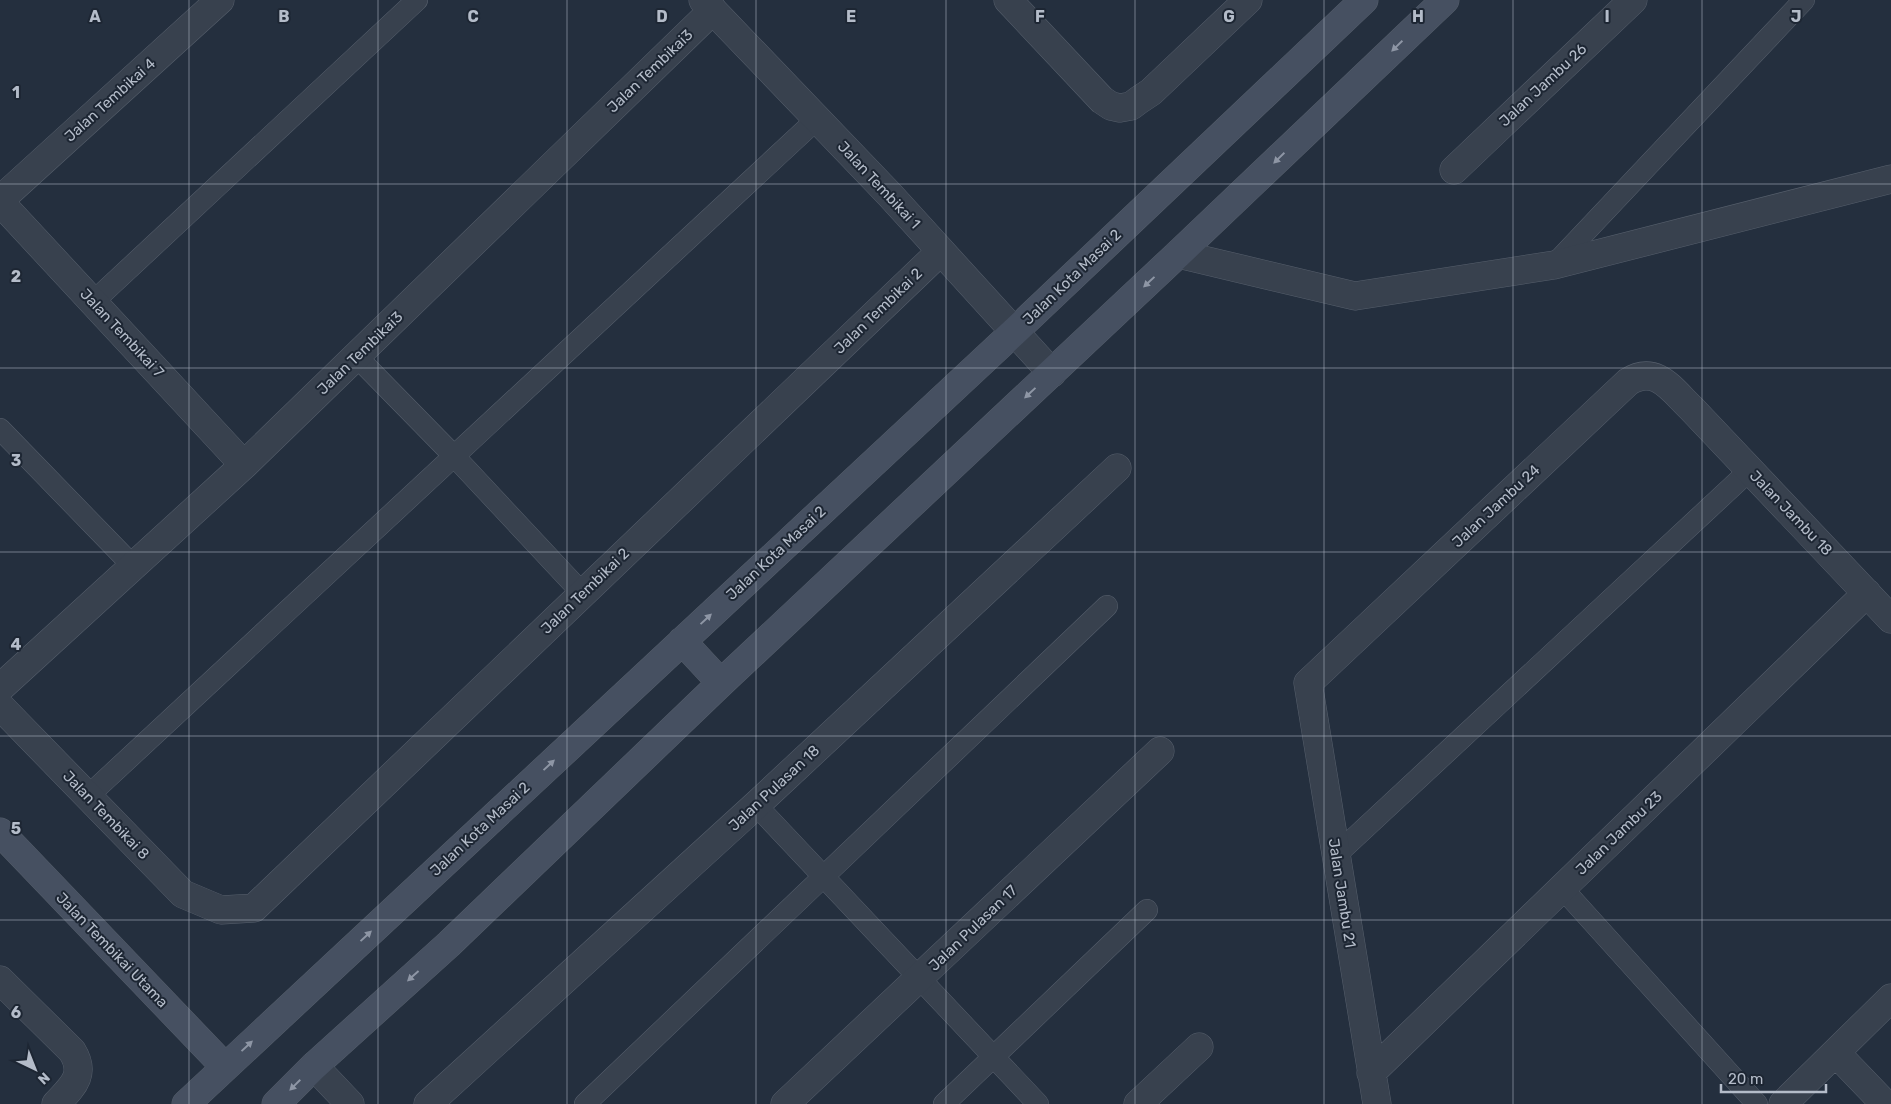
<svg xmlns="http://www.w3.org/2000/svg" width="1891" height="1104" font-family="Rubik,sans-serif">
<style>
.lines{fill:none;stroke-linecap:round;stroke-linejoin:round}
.lane-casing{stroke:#565f6c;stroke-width:22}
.street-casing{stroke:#565f6c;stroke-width:29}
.secondary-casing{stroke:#565f6c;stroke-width:29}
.lane{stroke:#38414e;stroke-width:21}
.street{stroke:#38414e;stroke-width:28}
.secondary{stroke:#465061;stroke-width:28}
.oneway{fill:#8e96a5}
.grid{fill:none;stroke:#b4bcc9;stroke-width:1;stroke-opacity:0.55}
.labels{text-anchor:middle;stroke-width:4;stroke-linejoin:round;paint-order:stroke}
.street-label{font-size:15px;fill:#b4bcc9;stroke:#1d2633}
.grid-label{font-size:16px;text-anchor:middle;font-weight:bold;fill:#b4bcc9;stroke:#1d2633;stroke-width:4;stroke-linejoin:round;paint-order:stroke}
</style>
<rect width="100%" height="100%" fill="#242f3e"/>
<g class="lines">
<defs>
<path id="lane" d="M1554,265l250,-265
M93,302l324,-302
M356,356l98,100 129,138
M0,429l133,137
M88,796l729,-677
M756,805l282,299
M1336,855l414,-385
M1562,888l195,216
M585,1104l522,-498
M944,1104l203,-194"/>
<path id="street" d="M703,0l187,195 162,178
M1008,0l94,100 9,6 9,2 11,-2 8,-6 12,-8 97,-92
M1454,170l179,-170
M0,200l220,-200
M0,202l244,263
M1178,254l177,42 199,-31 337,-86
M0,688l244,-223 469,-455
M0,706l183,188 38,16 33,-2 686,-656
M0,980l72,71c15,24 0,36 -16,53
M1836,1053l49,51
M314,1066l36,38
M1371,1073l496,-480
M428,1104l328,-299 361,-337
M785,1104l375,-353
M1138,1104l61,-57
M1377,1104l-69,-421 320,-301c28,-18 44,8 63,26l200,211
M1783,1104l108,-106"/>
<path id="secondary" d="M682,641l39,42
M0,832l225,235
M186,1104l828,-772 350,-332
M276,1104l38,-38 135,-122 272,-261 457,-429 267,-254"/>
</defs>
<use href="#lane" class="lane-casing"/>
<use href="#street" class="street-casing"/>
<use href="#secondary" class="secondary-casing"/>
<use href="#lane" class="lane"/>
<use href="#street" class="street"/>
<use href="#secondary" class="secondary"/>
</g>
<defs><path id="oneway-solid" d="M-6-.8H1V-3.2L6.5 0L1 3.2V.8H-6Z" transform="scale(1.25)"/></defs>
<g class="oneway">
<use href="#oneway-solid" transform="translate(1397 46) rotate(136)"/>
<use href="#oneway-solid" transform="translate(1279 158) rotate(136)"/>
<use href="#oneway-solid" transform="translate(1149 282) rotate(137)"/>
<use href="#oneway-solid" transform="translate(1030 393) rotate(137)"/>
<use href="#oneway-solid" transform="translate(706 619) rotate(-43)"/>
<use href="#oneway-solid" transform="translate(549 765) rotate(-43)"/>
<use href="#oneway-solid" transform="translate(366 936) rotate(-43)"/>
<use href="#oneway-solid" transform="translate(413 976) rotate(138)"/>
<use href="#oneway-solid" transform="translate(247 1046) rotate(-43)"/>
<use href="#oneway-solid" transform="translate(295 1085) rotate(135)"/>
</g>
<path class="grid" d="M189,0v1104M378,0v1104M567,0v1104M756,0v1104M946,0v1104M1135,0v1104M1324,0v1104M1513,0v1104M1702,0v1104M0,184h1891M0,368h1891M0,552h1891M0,736h1891M0,920h1891"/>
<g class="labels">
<g class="street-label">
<text transform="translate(650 71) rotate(-44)" y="5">Jalan Tembikai3</text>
<text transform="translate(1543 85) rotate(-43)" y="5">Jalan Jambu 26</text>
<text transform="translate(110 100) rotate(-42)" y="5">Jalan Tembikai 4</text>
<text transform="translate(879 185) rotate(47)" y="5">Jalan Tembikai 1</text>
<text transform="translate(1072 277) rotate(-44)" y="5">Jalan Kota Masai 2</text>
<text transform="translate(878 311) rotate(-44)" y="5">Jalan Tembikai 2</text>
<text transform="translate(122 333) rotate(47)" y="5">Jalan Tembikai 7</text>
<text transform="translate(360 353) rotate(-44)" y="5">Jalan Tembikai3</text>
<text transform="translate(1496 506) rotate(-43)" y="5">Jalan Jambu 24</text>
<text transform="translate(1791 513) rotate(46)" y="5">Jalan Jambu 18</text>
<text transform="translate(776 553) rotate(-43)" y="5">Jalan Kota Masai 2</text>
<text transform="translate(585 591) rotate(-44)" y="5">Jalan Tembikai 2</text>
<text transform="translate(774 788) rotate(-43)" y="5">Jalan Pulasan 18</text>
<text transform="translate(106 815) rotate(46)" y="5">Jalan Tembikai 8</text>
<text transform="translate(480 829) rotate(-43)" y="5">Jalan Kota Masai 2</text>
<text transform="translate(1619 833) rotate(-44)" y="5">Jalan Jambu 23</text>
<text transform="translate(1342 893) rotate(81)" y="5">Jalan Jambu 21</text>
<text transform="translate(973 928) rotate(-44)" y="5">Jalan Pulasan 17</text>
<text transform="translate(112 950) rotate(46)" y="5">Jalan Tembikai Utama</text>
</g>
</g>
<g class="grid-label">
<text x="95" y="22">A</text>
<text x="284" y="22">B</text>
<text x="473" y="22">C</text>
<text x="662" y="22">D</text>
<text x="851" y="22">E</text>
<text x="1040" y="22">F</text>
<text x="1229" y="22">G</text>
<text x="1418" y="22">H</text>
<text x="1607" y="22">I</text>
<text x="1796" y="22">J</text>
<text x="16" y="98">1</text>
<text x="16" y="282">2</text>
<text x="16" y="466">3</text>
<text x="16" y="650">4</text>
<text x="16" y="834">5</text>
<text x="16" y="1018">6</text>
</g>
<g transform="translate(35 1069) rotate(137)" stroke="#1d2633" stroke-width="4" paint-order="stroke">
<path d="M0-4L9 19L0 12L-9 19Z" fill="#b4bcc9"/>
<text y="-8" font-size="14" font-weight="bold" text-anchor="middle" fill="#b4bcc9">N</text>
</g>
<path d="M1721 1084v8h105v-8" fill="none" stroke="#b4bcc9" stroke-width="2.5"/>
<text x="1728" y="1084" font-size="15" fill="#b4bcc9" stroke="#1d2633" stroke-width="4" paint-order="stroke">20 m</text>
</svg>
